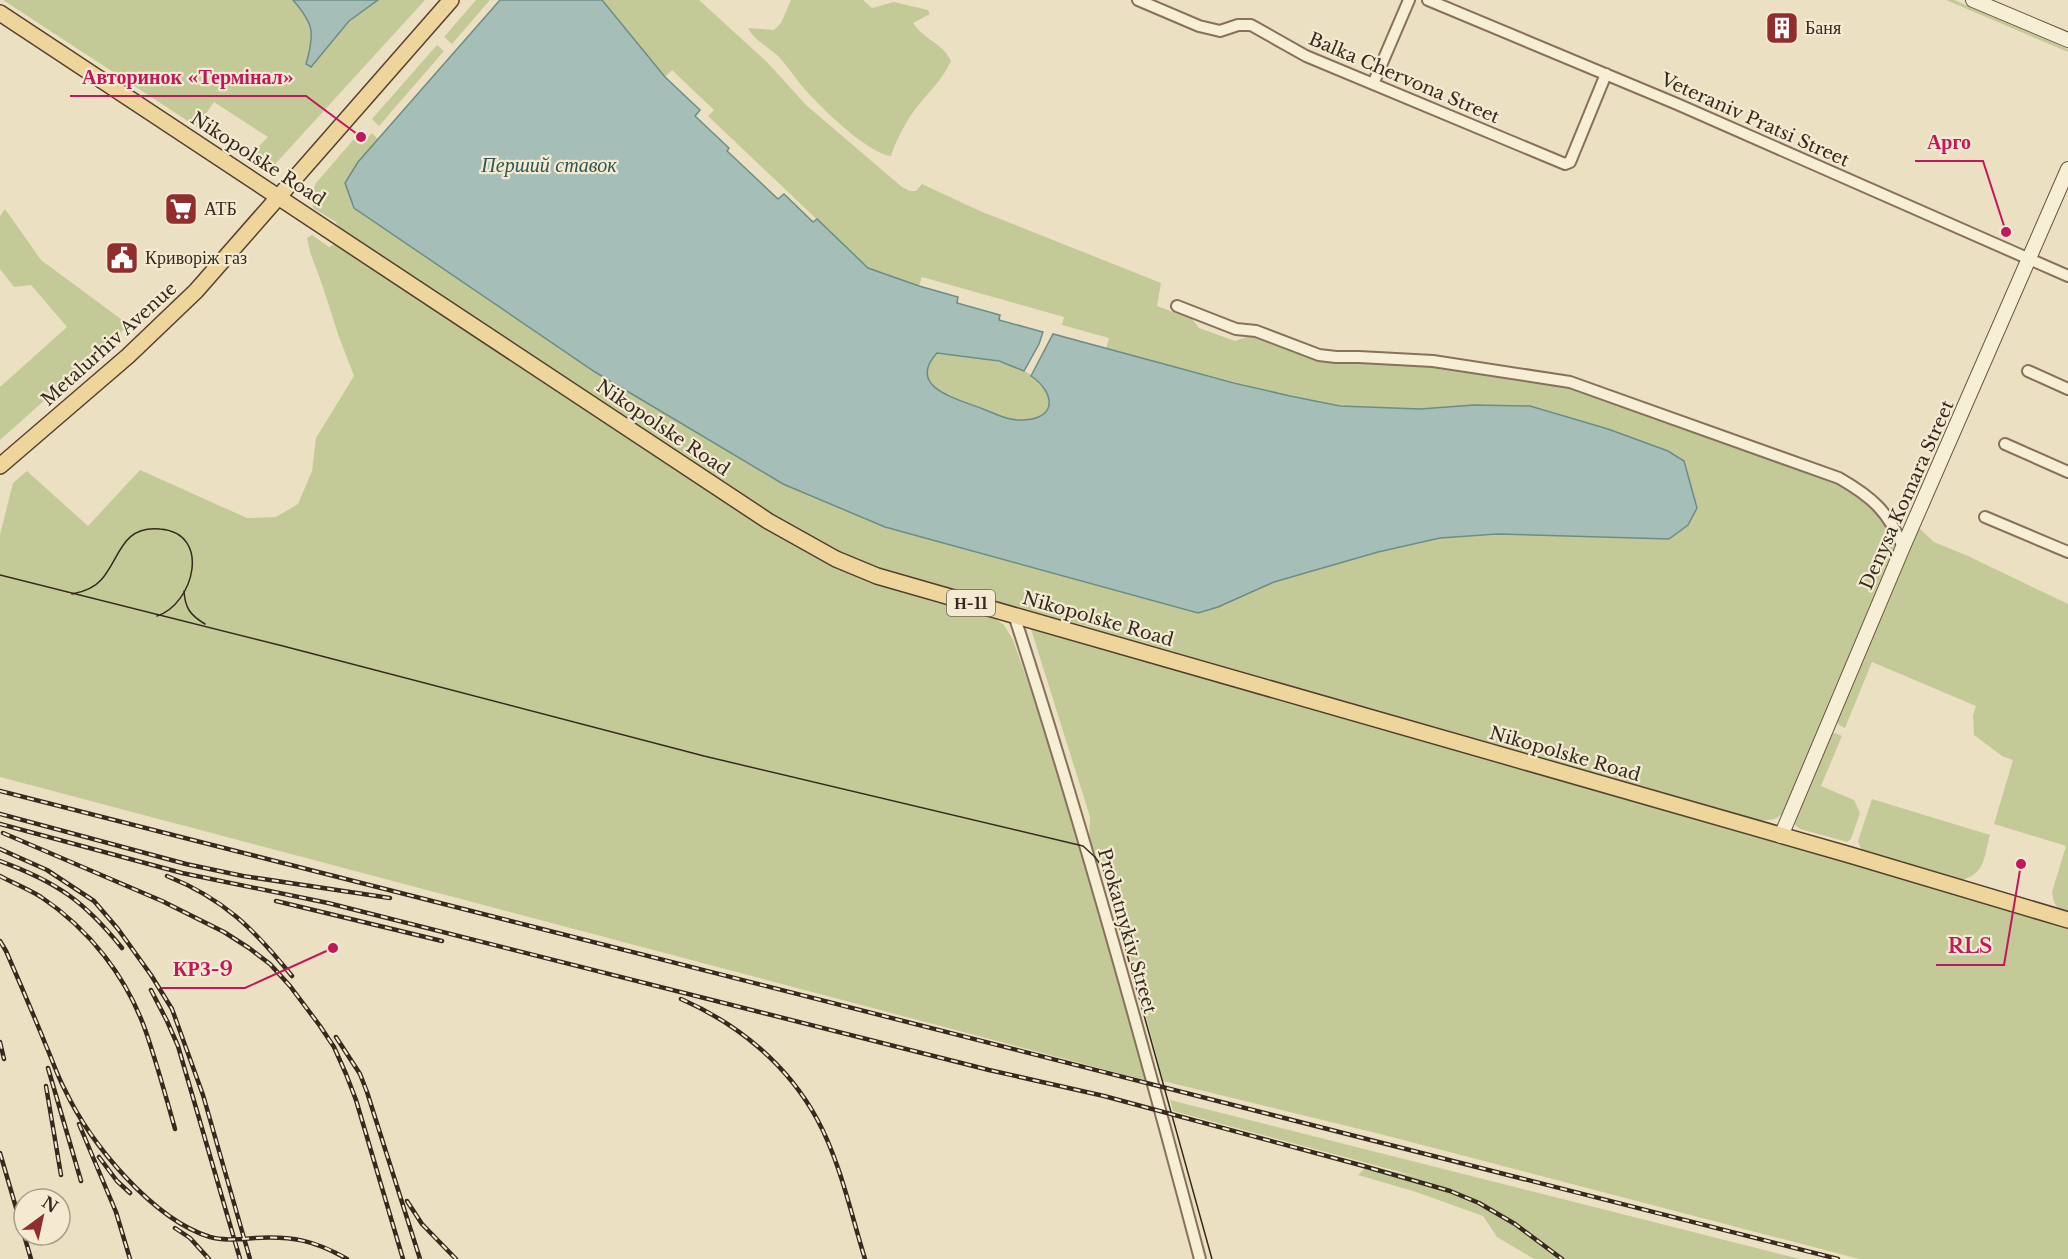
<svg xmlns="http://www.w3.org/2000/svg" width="2068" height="1259" font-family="'Libre Baskerville',serif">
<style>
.green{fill:#c4ca97}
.water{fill:#a5bfb8;stroke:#6c8d85;stroke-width:1.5}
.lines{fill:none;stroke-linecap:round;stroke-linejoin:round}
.street-casing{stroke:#86725a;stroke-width:14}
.secondary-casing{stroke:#67533e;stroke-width:16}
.primary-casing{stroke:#53402e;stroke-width:18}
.street{stroke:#f7eed6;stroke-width:10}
.secondary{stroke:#f7eed6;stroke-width:14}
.primary{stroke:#eed59c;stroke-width:15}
.tram{stroke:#362a1e;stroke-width:1.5}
.rail-casing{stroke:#362a1e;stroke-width:4.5}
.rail{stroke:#f4ead2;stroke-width:2;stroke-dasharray:7;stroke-linecap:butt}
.labels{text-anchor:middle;stroke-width:4.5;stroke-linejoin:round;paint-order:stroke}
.shield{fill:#f4ead2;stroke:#6f6454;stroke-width:1.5}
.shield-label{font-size:16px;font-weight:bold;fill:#362a1e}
.poi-label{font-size:18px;fill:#362a1e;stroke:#f4ead2;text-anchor:start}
.street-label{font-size:18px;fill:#362a1e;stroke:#f4ead2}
.water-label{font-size:20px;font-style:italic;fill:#2e5553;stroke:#f4ead2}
.leader{fill:none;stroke:#c2185b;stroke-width:2}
.callout-dot{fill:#c2185b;stroke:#f4ead2;stroke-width:2}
.callout-label{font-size:20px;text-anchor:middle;font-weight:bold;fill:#c2185b;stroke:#f4ead2;stroke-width:4.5;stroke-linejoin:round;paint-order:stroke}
</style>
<rect width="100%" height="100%" fill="#ece0c3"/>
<path class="green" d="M3,0h290c21,24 22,33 13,64l5,3 38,-46 29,-21h47l-158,173 -21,-14 22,-22 -54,-35 -17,25z
M476,0h14l-38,44 -8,-7z
M602,0h97l69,63 38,42 96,82 8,4h6l6,-7 58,27 181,72 -4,23 35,13 7,9 36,13 18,-6 64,24 116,7 136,22 267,95c32,18 48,30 59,65l-110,264 -10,7 -14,2 -883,-252 -39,-16 -67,-38 -433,-285 -3,-8 -23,-14 -2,-14 5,-11 38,-44 8,6 10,-12 6,6 -20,23 -13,21 9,25 241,164 188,112 435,123 56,-25 104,-30 62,-14 248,-13 9,-17 -13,-47 -16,-10 -60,-22 -78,-23 -56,-1 -54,4 -80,-3 -50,-10 -184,-47 3,-11 -47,-13 2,-8 -142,-40 -3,9 -51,-18 -160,-152 6,-6 -42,-40 -7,7z
M791,0h72l9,8 22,-6 34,8 2,4 -17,9c11,17 30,20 38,38 -10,22 -29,37 -42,57 -7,12 -14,25 -18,38 -21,-2 -62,-41 -77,-57 -14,-13 -23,-29 -36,-43 -10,-9 -24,-16 -30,-28l26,2 7,-7z
M1946,0h8l114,49v3z
M437,45l7,6 -65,75 -7,-7z
M5,209l36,51 88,65 -129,115v-53l67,-60 -36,-42 -17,2 -14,-18v-53z
M312,235l17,12 6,-3 431,281 226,91 12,9 9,15 41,115 94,326 -1148,-304v-242l13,-52 14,-12 61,55 52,-56 107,48 29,-1 22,-13 14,-33 4,-33 38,-62 -15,-39 -16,-50 -13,-35 -3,-14z
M938,353c29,4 100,7 110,43 1,5 2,12 -2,17 -5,6 -17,8 -25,7 -15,0 -26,-7 -40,-12 -24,-9 -75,-21 -43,-55z
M1919,528l15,14 34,14 100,48v310l-8,-2 -6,-10 -2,-10 14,-46 -72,-22 19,-64 -11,-4 -28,-21 -1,-20 3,-9 -104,-44 -27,66 -6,-3 -3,-4z
M1030,626l819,235 219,66v332h-209l-475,-124 -221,-54 -56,-214 -18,-24 1,-26z
M1835,733l7,3 -21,50 33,14 6,13 -9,26 -4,3 -47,-13 -5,-4 -2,-7 38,-84z
M1872,799l118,36c-6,21 -4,38 -28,45l-100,-29 -4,-10z
M1170,1100l630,159h-266l-37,-22 -14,-21 -67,-24 -58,-17 9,-9 52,11 -246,-66z"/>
<path class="water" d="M293,0h85l-29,21 -38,46 -5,-3c9,-31 8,-40 -13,-64z
M500,0h102l63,77 35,33 -5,6 34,32 -2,3 51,48 6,-5 29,28 4,-3 51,49 51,18 39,11 -1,6 43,12 -1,5 44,12 -4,12 -15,27 -25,-10 -62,-8c-32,35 22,46 46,56 13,5 26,12 40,11 35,-1 32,-28 8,-44l22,-42 181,49 56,13 50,10 80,3 54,-4 56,1 78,23 60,22 16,10 13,47 -9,17 -19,14 -171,-5 -58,4 -62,14 -104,30 -56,25 -20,6 -313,-86 -102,-43 -188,-112 -241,-164 -9,-25 13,-21z"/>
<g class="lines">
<defs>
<path id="street" d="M1138,0l61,26 21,5 18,-6h13l55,31 259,108 5,-2 36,-88
M1428,0l249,104 391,172
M1373,84l36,-84
M1177,306l59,23 20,2 63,24 17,2h23l74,4 137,21 269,96c33,19 49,33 64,69
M2028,371l40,18
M2005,444l63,28
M1985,517l83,35
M1014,615c69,212 129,428 186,644"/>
<path id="secondary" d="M1973,0l95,40
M1781,836l122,-289 165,-378"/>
<path id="primary" d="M0,13l768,508 68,38 41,17 973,279 218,65
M0,466l128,-110 68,-65 255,-291"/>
</defs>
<use href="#street" class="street-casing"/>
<use href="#secondary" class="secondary-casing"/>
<use href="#primary" class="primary-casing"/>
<use href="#street" class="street"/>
<use href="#secondary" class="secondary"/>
<use href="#primary" class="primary"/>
<path class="tram" d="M0,575l283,71 421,110 379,90 12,11 8,11 109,391
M184,591c1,17 6,24 21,33
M72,594c11,-2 22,-6 29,-14 19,-21 20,-55 59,-51 52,4 34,75 -3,87"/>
<defs>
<path id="rail" d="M0,791l1838,468
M0,814l186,50 57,12 147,22
M0,824l182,49 146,30 661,167 115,26 256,69 90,26 29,12 36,21 47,35
M3,833l159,68 62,31 25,16 21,16 20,22 30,40 14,21 12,27 10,26 47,159
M0,849l47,21 47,31 24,28 33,46 21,34 31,86 47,164
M0,861c57,21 84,40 122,87
M0,876c13,7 28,13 41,21 48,32 86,80 105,135 11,32 20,65 29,97
M167,876c57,23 87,53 125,100
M276,901l166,40
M0,941l6,10c14,32 28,65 41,97 6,14 11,29 18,42 25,53 87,129 145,147 14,4 30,2 45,1 37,-2 59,2 92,21
M151,990l16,31 11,25 62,213
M681,999c57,25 106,65 136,120 23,42 34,95 48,140
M336,1037l24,37 7,18 53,167
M0,1042l4,17
M48,1068l33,113
M46,1086l15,89
M79,1124l37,88 14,47
M0,1153l31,106
M99,1157l18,24 13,12
M407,1201l15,23 34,35
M175,1228l15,10 19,21"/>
</defs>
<use href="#rail" class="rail-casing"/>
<use href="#rail" class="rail"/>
</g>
<defs>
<symbol id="building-square" viewBox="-11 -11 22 22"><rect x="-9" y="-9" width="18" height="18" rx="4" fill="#922d2d" stroke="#f4ead2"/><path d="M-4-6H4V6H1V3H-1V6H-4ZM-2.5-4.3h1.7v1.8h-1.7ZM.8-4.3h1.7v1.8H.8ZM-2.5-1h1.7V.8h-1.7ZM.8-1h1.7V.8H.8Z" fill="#fff"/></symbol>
<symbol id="supermarket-square" viewBox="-11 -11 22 22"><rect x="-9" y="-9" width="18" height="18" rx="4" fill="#922d2d" stroke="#f4ead2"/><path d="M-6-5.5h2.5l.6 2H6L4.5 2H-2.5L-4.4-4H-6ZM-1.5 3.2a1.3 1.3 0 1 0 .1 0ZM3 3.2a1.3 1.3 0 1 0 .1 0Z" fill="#fff"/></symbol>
<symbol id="civic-square" viewBox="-11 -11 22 22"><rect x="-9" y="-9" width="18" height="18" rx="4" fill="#922d2d" stroke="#f4ead2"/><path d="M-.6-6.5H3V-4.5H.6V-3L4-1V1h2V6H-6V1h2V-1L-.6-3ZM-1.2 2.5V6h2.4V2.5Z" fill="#fff"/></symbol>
</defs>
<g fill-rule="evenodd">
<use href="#building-square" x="1763" y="9" width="38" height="38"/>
<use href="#supermarket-square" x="162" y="190" width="38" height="38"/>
<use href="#civic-square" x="103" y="239" width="38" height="38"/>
</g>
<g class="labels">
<rect class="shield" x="947" y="590" width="48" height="26" rx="4.5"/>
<g class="shield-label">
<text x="971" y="609">Н-11</text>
</g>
<g class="poi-label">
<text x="1805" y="34">Баня</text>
<text x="204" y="215">АТБ</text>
<text x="145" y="264">Криворіж газ</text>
</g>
<g class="street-label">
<text transform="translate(1404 78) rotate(23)" y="6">Balka Chervona Street</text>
<text transform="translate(1755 120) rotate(24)" y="6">Veteraniv Pratsi Street</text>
<text transform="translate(258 159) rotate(33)" y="6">Nikopolske Road</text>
<text transform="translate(109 344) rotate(-42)" y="6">Metalurhiv Avenue</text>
<text transform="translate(663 428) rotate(34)" y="6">Nikopolske Road</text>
<text transform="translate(1907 495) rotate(-66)" y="6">Denysa Komara Street</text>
<text transform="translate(1098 619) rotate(16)" y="6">Nikopolske Road</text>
<text transform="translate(1565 754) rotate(16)" y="6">Nikopolske Road</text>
<text transform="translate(1127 931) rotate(74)" y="6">Prokatnykiv Street</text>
</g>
<g class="water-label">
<text x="549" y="172">Перший ставок</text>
</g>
</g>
<path class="leader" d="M361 137L306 96H70M2006 232L1983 161H1915M2021 864L2004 965H1936M333 948L245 988H161"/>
<g class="callout-dot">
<circle cx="361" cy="137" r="6"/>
<circle cx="2006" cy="232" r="6"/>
<circle cx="2021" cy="864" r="6"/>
<circle cx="333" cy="948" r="6"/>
</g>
<g class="callout-label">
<text x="188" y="84">Авторинок «Термінал»</text>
<text x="1949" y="149">Арго</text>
<text x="1970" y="953">RLS</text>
<text x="203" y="976">КРЗ-9</text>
</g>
<g transform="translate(42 1217) rotate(33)"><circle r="28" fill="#f4ead2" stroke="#a89d8a" stroke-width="1.5"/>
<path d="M0-4.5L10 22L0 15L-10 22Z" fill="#922d2d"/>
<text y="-9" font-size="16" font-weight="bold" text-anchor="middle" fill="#362a1e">N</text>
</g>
</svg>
